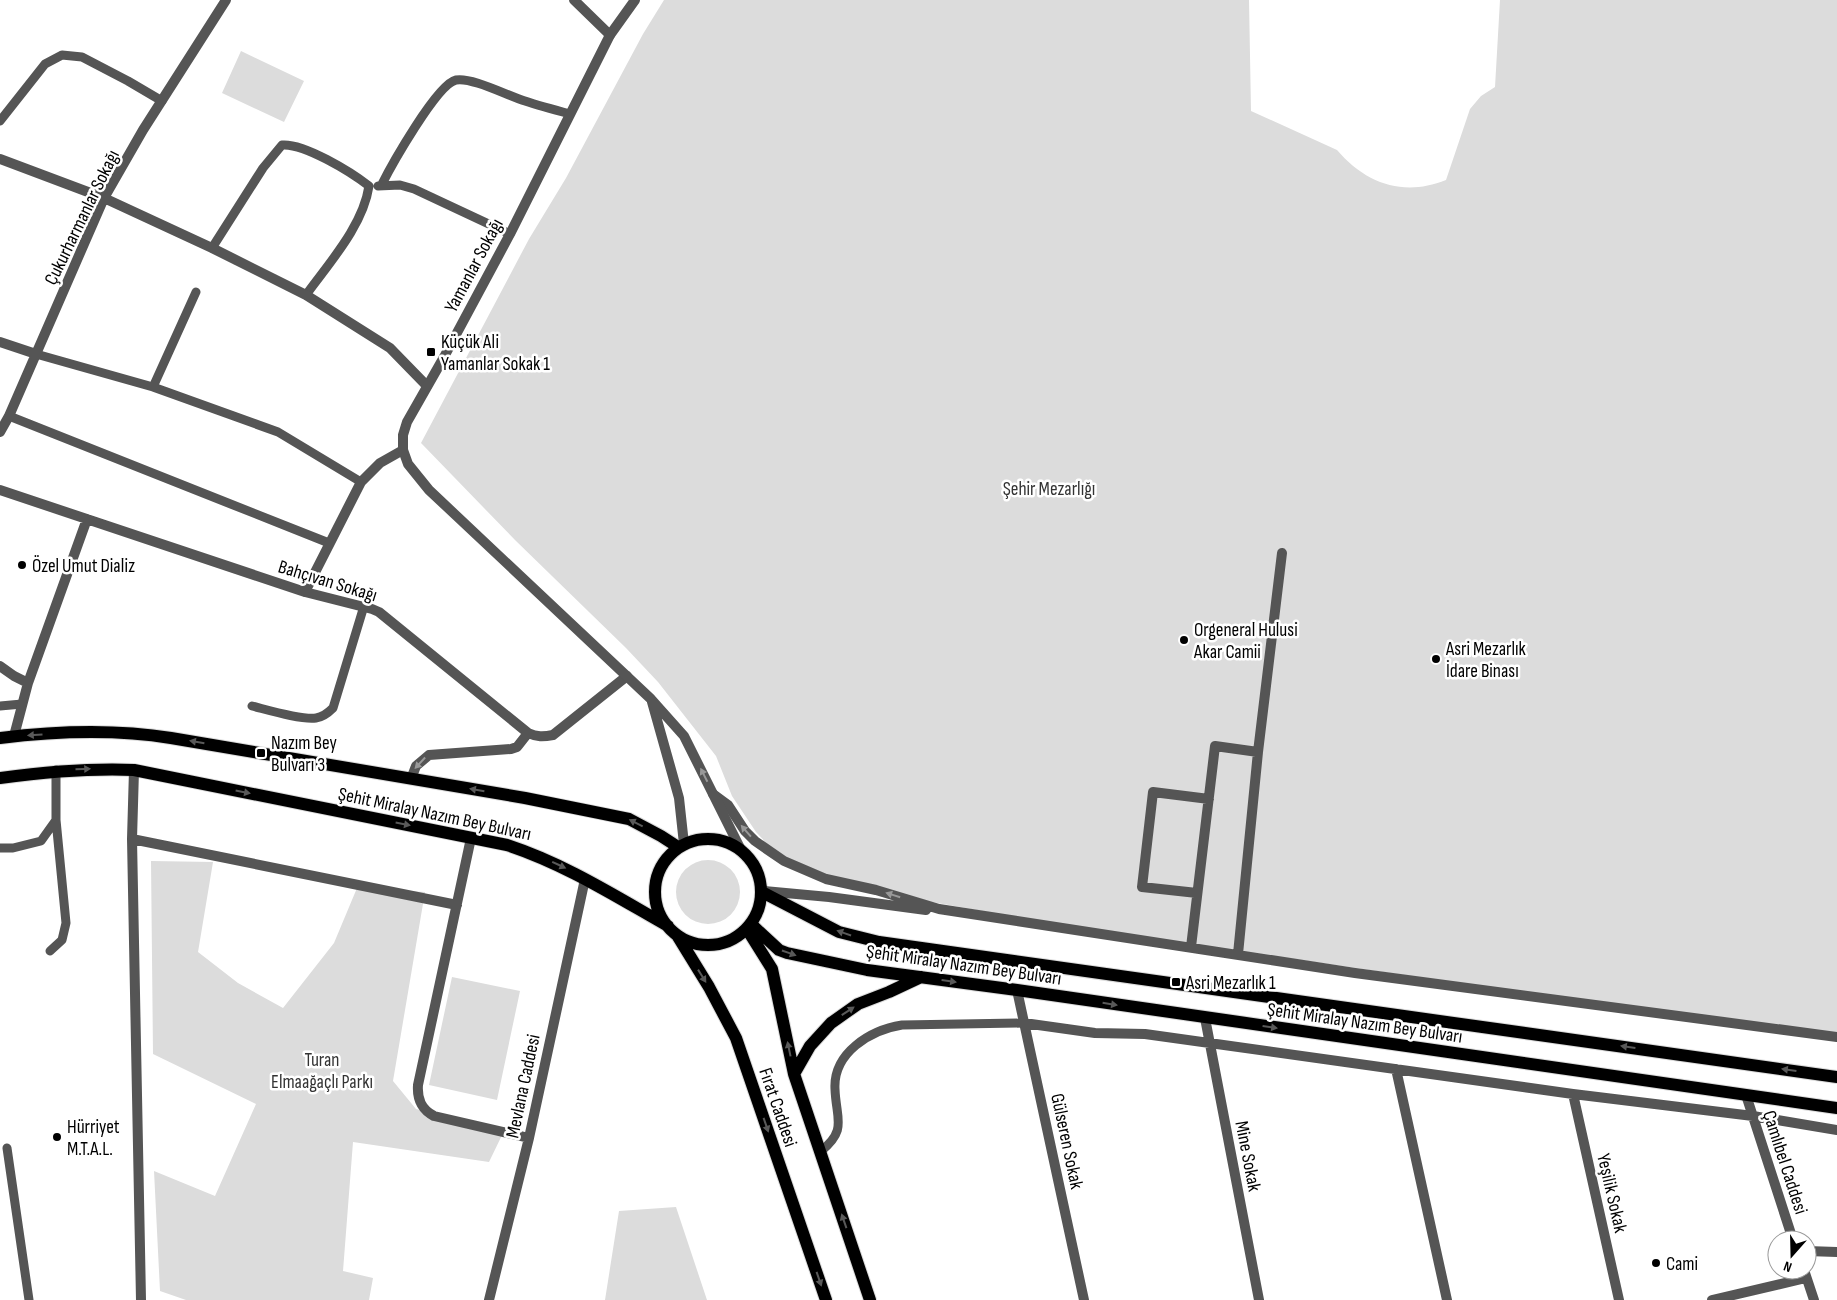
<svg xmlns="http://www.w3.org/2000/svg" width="1837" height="1300" font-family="'Sofia Sans Condensed',sans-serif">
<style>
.green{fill:#dcdcdc}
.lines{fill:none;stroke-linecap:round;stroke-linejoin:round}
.primary-casing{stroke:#dbdbdb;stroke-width:14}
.service{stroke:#555;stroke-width:9}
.minor{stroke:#555;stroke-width:10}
.tertiary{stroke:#555;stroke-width:10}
.primary{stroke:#000;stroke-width:12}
.oneway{fill:#595959}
.oneway2{fill:#999}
.poi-dot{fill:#000;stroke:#fff;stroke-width:2}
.labels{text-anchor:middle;stroke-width:5;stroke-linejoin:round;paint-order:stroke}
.street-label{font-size:19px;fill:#000;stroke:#fff}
.poi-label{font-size:19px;fill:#000;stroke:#fff;text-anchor:start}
.park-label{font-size:19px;fill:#333;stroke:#fff}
</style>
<rect width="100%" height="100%" fill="#fff"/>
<path class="green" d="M664,0h585l2,111 86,39c29,34 67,47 109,30l24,-71 11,-13 14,-9 5,-87h337v1034l-241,-31 -528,-77 -244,-43 -55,-37 -13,-14 -24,-36 -16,-40 -58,-74 -32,-34 -111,-108 -94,-97 108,-204 37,-61 77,-144z
M241,51l63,30 -20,41 -62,-29z
M676 892a32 32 0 1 1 64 0a32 32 0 1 1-64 0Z
M151,861l62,1 -15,90 40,31 45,25 51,-65 23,-55 68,4 -32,189 23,28 88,22 -15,31 -136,-20 -10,129 30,7 -4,22h-183l-26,-9 -6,-120 61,25 41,-92 -103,-50z
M452,977l68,14 -23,109 -68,-15z
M676,1207l31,93h-102l14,-89z"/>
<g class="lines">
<defs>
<path id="primary" d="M0,738c57,-7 115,-9 171,0l354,60 104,21 32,17 17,11
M0,778c45,-6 88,-10 134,-8l373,75c58,19 108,51 161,81
M655 892a53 53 0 1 1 106 0a53 53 0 1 1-106 0Z
M762,892l77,40 40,10 958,135
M751,924l28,26 8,3 80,17 150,20 820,118
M747,929l25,40 22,105 76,226
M677,935l32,52 27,51 90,262
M794,1074l16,-28 21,-23 27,-19 31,-12 32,-15"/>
</defs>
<use href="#primary" class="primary-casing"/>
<path class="service" d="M0,121l45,-57 17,-9 20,2 46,24 34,20
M378,186l22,-1 14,4 96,45
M381,186c10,-20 56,-102 75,-106 16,-3 52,16 69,21 15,5 30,9 45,13
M212,248l51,-80 19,-23c22,-2 69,27 87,41 -6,40 -40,77 -63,109
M36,354l117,33 125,45 83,50
M153,387l43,-95
M9,416l320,127
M0,706l22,-2
M252,706c16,4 49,14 64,12 7,-1 12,-5 17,-10l31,-102
M0,848h13l28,-7 15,-21v-50
M50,951l12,-11 4,-17 -10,-103
M7,1148l22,152
M820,1152c28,-22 16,-33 15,-63 -2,-36 35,-59 67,-64l122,-2"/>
<path class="minor" d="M574,0l36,35
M0,159l104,39 108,50 94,47 84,53 37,38
M0,342l36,12
M0,432l9,-16 95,-218 39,-68 83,-130
M0,490l305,102 67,17 7,3 149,121c9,4 15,4 25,2l74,-59
M305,592l56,-110 19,-19 23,-13
M0,666l14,10 14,7
M14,736l14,-53 59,-164
M134,770l-2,69 9,461
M411,779l5,-13 13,-11 82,-6 6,-2 11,-14
M713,794l15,11 17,26 10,10 29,20 42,18 50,11 63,19 416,64 482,64
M471,838l-53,247c-1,14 3,24 16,31l95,22
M132,839l325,66
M764,891l65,6 97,13
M1197,893l-55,-6 11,-95 56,7
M1191,947l24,-201 43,6
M1238,954l20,-202 24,-199
M1017,990l67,310
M1205,1018l54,282
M1024,1023l71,10 50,1 428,60 180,22 84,14
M1396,1069l51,231
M1573,1094l46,206
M1746,1095l47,145
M1807,1251l30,1
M1804,1270l10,30
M489,1300l40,-162 56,-259
M1712,1300l94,-22"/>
<path class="tertiary" d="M635,0l-25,35 -100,199 -66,123 -37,65 -4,13v15l5,14 21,26 222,209 33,37 57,114
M652,702l27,96 5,46"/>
<use href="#primary" class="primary"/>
</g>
<defs><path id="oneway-solid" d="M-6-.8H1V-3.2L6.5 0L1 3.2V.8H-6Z" transform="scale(1.25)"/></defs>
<g class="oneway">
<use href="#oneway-solid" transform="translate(35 735) rotate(177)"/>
<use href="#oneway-solid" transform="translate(197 742) rotate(-170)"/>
<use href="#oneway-solid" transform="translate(83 769) rotate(-2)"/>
<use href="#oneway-solid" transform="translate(477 790) rotate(-170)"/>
<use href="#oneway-solid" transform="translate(243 792) rotate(11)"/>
<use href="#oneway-solid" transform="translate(636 823) rotate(-153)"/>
<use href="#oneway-solid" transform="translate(403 824) rotate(11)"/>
<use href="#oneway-solid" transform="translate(559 865) rotate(25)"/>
<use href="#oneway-solid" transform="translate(844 933) rotate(-161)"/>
<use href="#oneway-solid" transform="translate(789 953) rotate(19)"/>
<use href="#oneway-solid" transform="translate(702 976) rotate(58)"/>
<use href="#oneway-solid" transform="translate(949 981) rotate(8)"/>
<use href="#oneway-solid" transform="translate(1110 1004) rotate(9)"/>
<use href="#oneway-solid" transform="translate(848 1011) rotate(-33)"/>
<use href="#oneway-solid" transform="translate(1270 1027) rotate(8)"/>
<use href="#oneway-solid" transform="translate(1628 1047) rotate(-172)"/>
<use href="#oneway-solid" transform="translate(789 1049) rotate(-102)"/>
<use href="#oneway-solid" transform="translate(1789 1070) rotate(-172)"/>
<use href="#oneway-solid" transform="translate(766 1125) rotate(71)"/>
<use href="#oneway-solid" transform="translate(844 1221) rotate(-109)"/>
<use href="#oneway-solid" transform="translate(819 1279) rotate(71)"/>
</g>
<g class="oneway2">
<use href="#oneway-solid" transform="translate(420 763) rotate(133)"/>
<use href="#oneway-solid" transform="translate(704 775) rotate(-117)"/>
<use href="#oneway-solid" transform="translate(746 831) rotate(-131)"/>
<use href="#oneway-solid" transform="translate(893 895) rotate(-163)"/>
</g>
<g class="poi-dot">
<rect x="426" y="347" width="10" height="10" rx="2.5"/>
<circle cx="22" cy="565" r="5"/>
<circle cx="1184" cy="640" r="5"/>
<circle cx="1436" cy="659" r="5"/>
<rect x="256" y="748" width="10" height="10" rx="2.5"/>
<rect x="1171" y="977" width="10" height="10" rx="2.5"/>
<circle cx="57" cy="1137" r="5"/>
<circle cx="1656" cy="1263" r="5"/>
</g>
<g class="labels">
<g class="street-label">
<text transform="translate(81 217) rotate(-64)" y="7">Çukurharmanlar Sokağı</text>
<text transform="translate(473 265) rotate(-62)" y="7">Yamanlar Sokağı</text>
<text transform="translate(328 580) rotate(17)" y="7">Bahçıvan Sokağı</text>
<text transform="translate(435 813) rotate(12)" y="7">Şehit Miralay Nazım Bey Bulvarı</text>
<text transform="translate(964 964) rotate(8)" y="7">Şehit Miralay Nazım Bey Bulvarı</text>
<text transform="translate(1365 1022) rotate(8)" y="7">Şehit Miralay Nazım Bey Bulvarı</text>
<text transform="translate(522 1086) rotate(-78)" y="7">Mevlana Caddesi</text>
<text transform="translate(779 1107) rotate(71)" y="7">Fırat Caddesi</text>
<text transform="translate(1068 1141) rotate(78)" y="7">Gülseren Sokak</text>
<text transform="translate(1249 1156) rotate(79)" y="7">Mine Sokak</text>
<text transform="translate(1786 1162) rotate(72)" y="7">Çamlıbel Caddesi</text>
<text transform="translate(1613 1193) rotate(77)" y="7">Yeşilik Sokak</text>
</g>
<g class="poi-label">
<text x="441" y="348">Küçük Ali<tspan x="441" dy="22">Yamanlar Sokak 1</tspan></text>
<text x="32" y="572">Özel Umut Dializ</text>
<text x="1194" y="636">Orgeneral Hulusi<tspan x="1194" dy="22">Akar Camii</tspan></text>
<text x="1446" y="655">Asri Mezarlık<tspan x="1446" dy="22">İdare Binası</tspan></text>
<text x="271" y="749">Nazım Bey<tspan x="271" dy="22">Bulvarı 3</tspan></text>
<text x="1186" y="989">Asri Mezarlık 1</text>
<text x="67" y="1133">Hürriyet<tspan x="67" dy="22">M.T.A.L.</tspan></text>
<text x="1666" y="1270">Cami</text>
</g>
<g class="park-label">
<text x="1049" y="495">Şehir Mezarlığı</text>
<text x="322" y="1066">Turan<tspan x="322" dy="22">Elmaağaçlı Parkı</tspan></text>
</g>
</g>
<g transform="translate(1792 1255) rotate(200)"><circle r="24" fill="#ffffff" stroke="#999999"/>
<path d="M0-4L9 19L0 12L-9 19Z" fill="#000000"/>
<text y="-8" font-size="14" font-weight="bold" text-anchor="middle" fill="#000000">N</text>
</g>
</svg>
